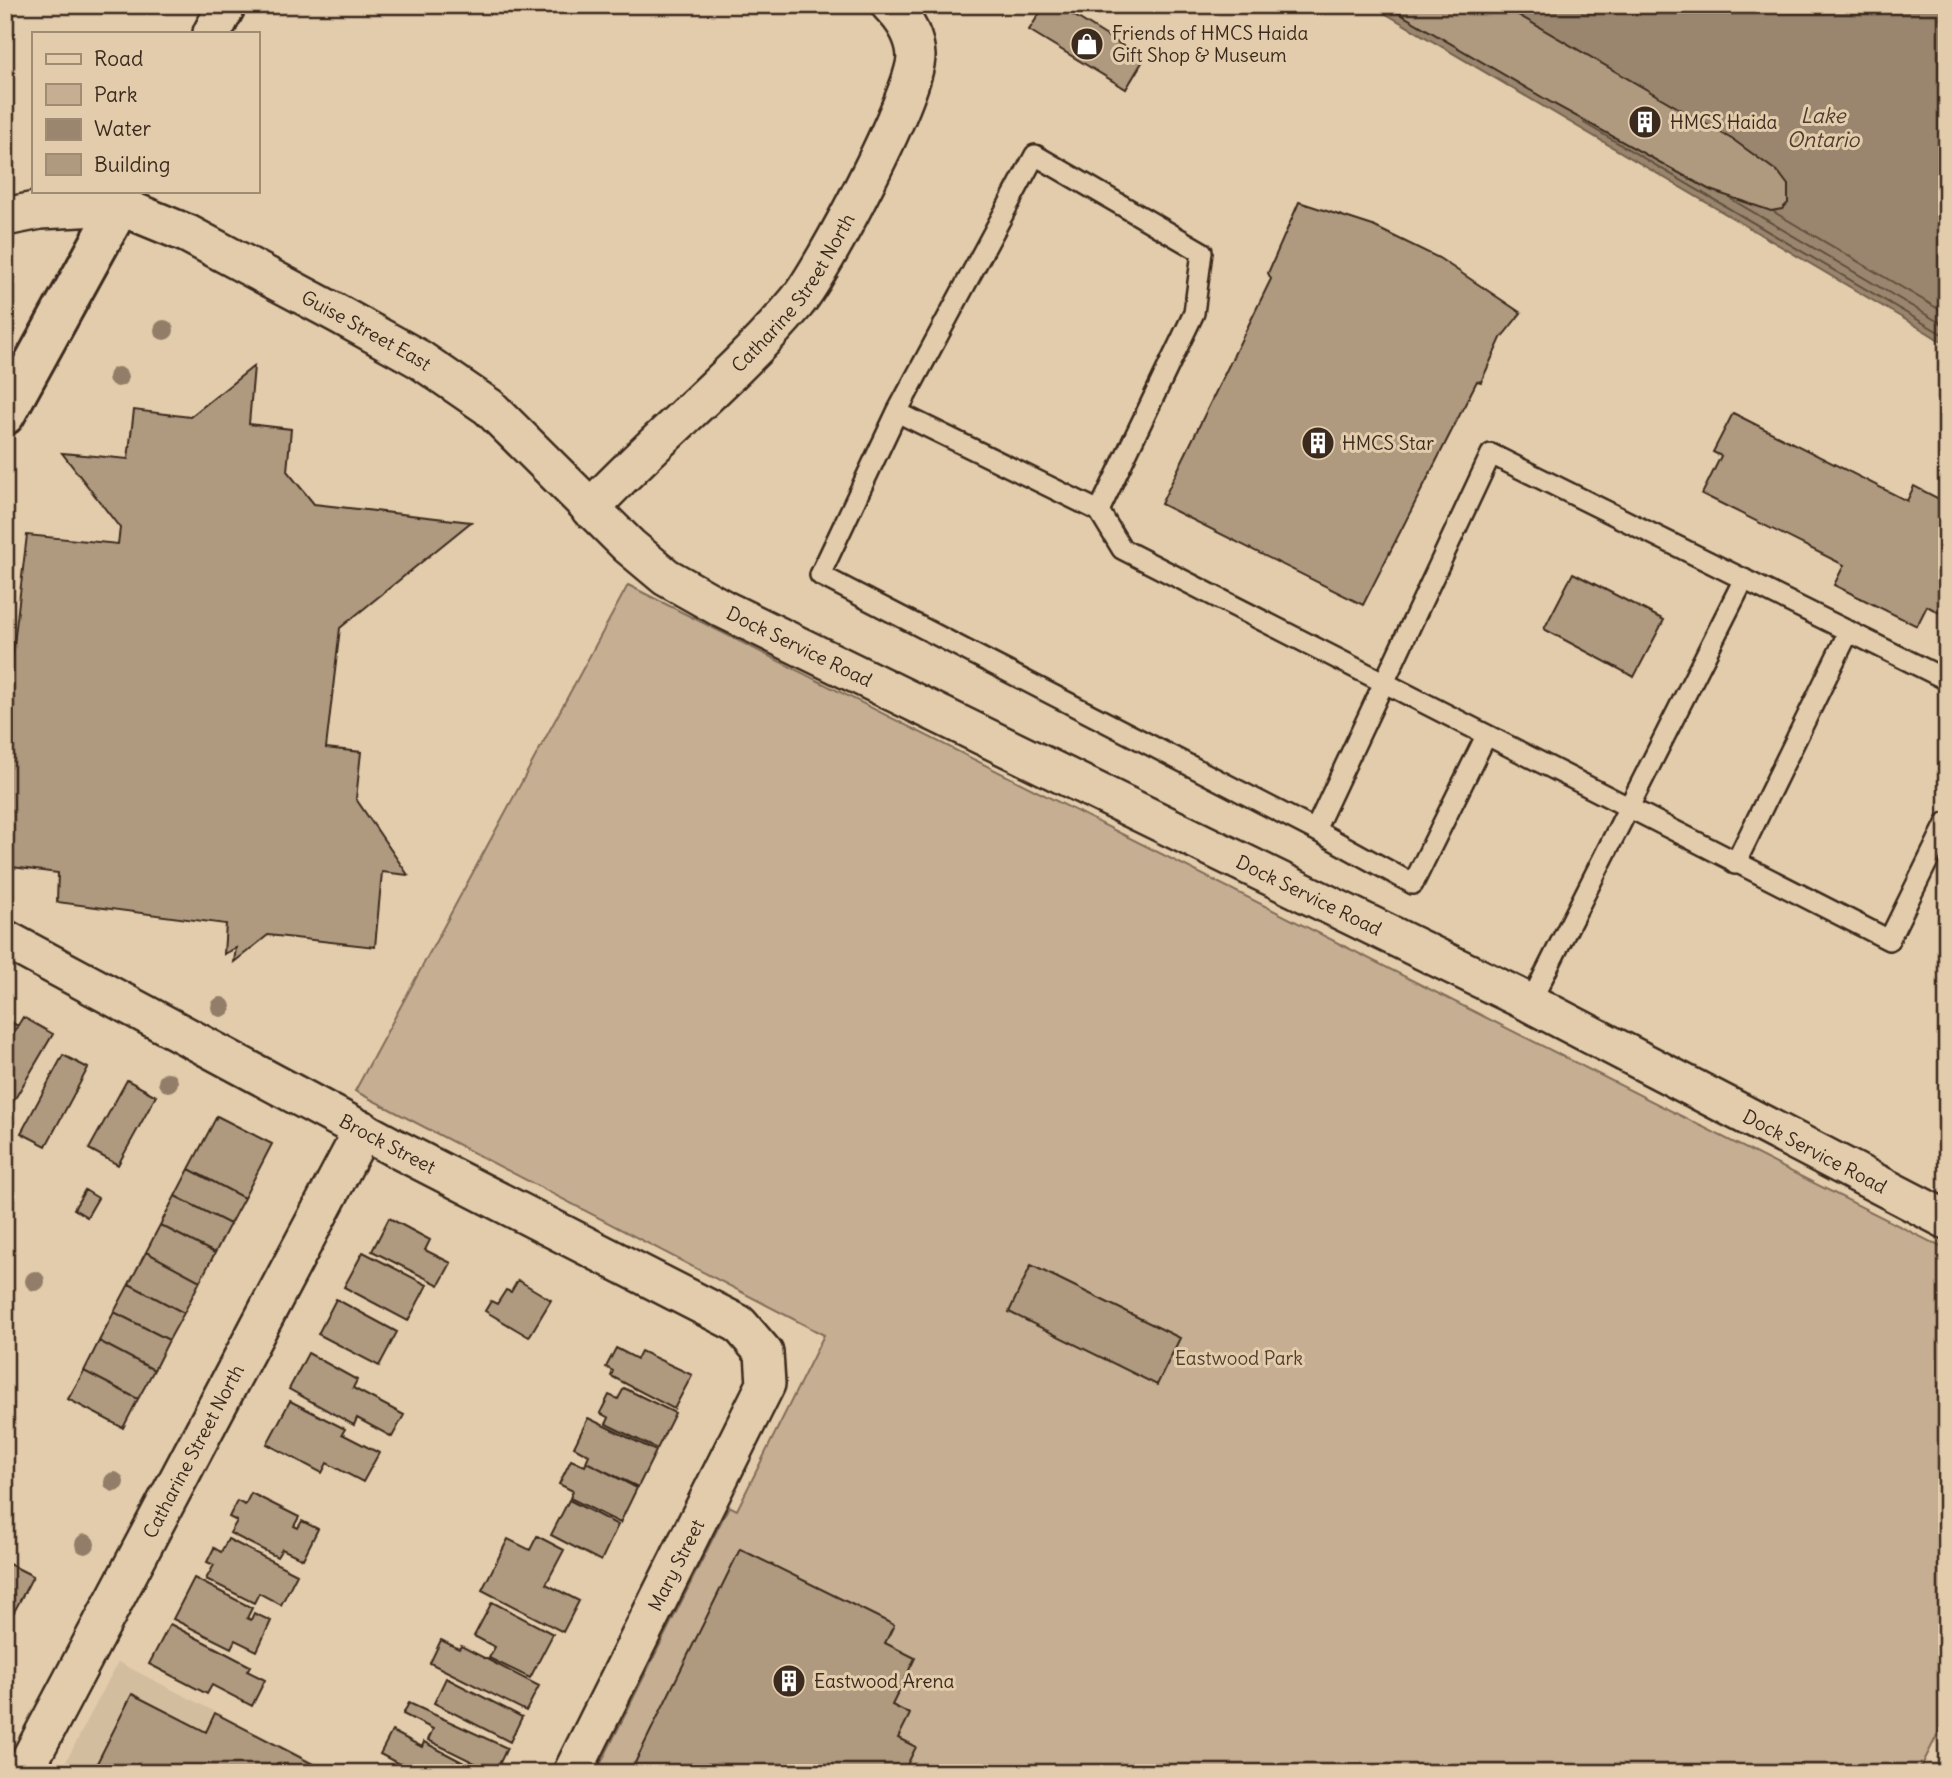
<svg xmlns="http://www.w3.org/2000/svg" width="1952" height="1778" font-family="Delius,sans-serif">
<style>
.built{fill:#d3bd9f}
.green{fill:#c5ae92;stroke:#806c58;stroke-width:2}
.water{fill:#9a866e;stroke:#74614e;stroke-width:2}
.lines{fill:none;stroke-linecap:round;stroke-linejoin:round}
.shore{stroke:#614f3e;stroke-width:2}
.building{fill:#af9a80;stroke:#3b2a1e;stroke-width:2}
.service-casing{stroke:#3b2a1e;stroke-width:24}
.minor-casing{stroke:#3b2a1e;stroke-width:42}
.tertiary-casing{stroke:#3b2a1e;stroke-width:44}
.service{stroke:#e3ccac;stroke-width:19}
.minor{stroke:#e3ccac;stroke-width:37}
.tertiary{stroke:#e3ccac;stroke-width:38}
.tree{fill:#927e67}
.labels{text-anchor:middle;stroke-width:6;stroke-linejoin:round;paint-order:stroke}
.poi-label{font-size:19px;fill:#3b2a1e;stroke:#e3ccac;text-anchor:start}
.street-label{font-size:19px;fill:#3b2a1e;stroke:#e3ccac}
.park-label{font-size:19px;fill:#503e2f;stroke:#e3ccac}
.water-label{font-size:21px;font-style:italic;fill:#4e3c2e;stroke:#e3ccac}
</style>
<rect width="100%" height="100%" fill="#e3ccac"/>
<filter id="ink" filterUnits="userSpaceOnUse"><feTurbulence type="fractalNoise" baseFrequency=".0143" numOctaves="2"/><feDisplacementMap in="SourceGraphic" scale="14" xChannelSelector="R" yChannelSelector="G"/><feConvolveMatrix kernelMatrix="1 2 1 2 8 2 1 2 1" color-interpolation-filters="sRGB"/></filter>
<g filter="url(#ink)">
<path class="built" d="M118,1662l217,111h-275z"/>
<path class="green" d="M628,585l1319,665v466l-29,57h-1322l133,-267 8,4 87,-175 -469,-244z"/>
<path class="water" d="M1371,5h576v340l-19,-12z"/>
<g class="lines">
<path class="shore" d="M1584,123l363,214
M1731,199l216,128
M1774,212l173,102"/>
</g>
<path class="building" d="M1045,5h12l87,54 -18,30 -97,-59z
M1385,5h116l234,136 44,32 9,12v18l-6,6 -11,2 -61,-21 -158,-87z
M1299,202l74,24 66,32 82,55 -20,25 -20,44 -4,-1 -114,224 -202,-101 110,-225 -3,-6z
M254,366l-5,58 42,5 -4,42 27,33 157,18 -131,106 -14,120 35,4 -5,47 52,76 -26,-3 -7,75 -107,-12 -34,27 2,-14 -12,6 2,-30 -169,-22 1,-29 -53,-7v-147l22,-184 91,9 2,-16 -58,-75 66,6 6,-49 56,7z
M1733,413l174,88 7,-15 33,17 -4,16 4,2v96l-20,-11 -10,20 -83,-41 10,-20 -142,-71 19,-38 -8,-4z
M1573,573l91,47 -30,57 -90,-48z
M23,1017l30,17 -47,80 -1,-67z
M5,1019l13,7 -13,21z
M63,1055l25,13 -42,78 -25,-13z
M127,1080l29,16 -38,69 -29,-16z
M217,1116l55,28 -28,54 -55,-29z
M189,1169l55,29 -14,26 -55,-28z
M85,1190l13,8 -11,19 -13,-8z
M175,1196l55,28 -15,29 -55,-28z
M389,1218l41,22 -5,10 26,13 -12,22 -67,-34z
M160,1225l55,28 -15,28 -54,-29z
M146,1252l54,29 -16,32 -55,-29z
M363,1252l64,33 -19,36 -64,-34z
M1031,1265l149,73 -23,47 -148,-73z
M518,1280l33,20 -22,37 -44,-26 6,-10 6,3 9,-14 5,2z
M129,1284l55,29 -15,27 -55,-28z
M336,1299l61,33 -18,34 -61,-32z
M114,1312l55,28 -15,30 -55,-29z
M99,1341l55,29 -16,29 -54,-28z
M616,1348l21,11 4,-8 51,24 -18,34 -63,-33 2,-5 -7,-4z
M308,1353l49,27 -4,8 51,27 -12,22 -35,-19 -3,7 -65,-36z
M84,1371l54,28 -15,29 -55,-29z
M624,1388l51,25 -18,36 -51,-25 3,-6 -9,-5 9,-18 9,4z
M290,1401l55,28 -3,5 37,19 -16,29 -36,-19 -5,10 -55,-29z
M588,1418l68,33 -18,36 -52,-25 3,-7 -15,-8z
M571,1460l14,6 2,-4 50,26 -17,35 -50,-25 3,-7 -14,-7z
M251,1493l48,24 -5,9 4,2 4,-7 16,8 -15,30 -21,-10 -5,8 -47,-24 7,-12 -8,-4 8,-16 8,4z
M569,1500l49,25 -17,36 -50,-26z
M537,1536l27,14 -18,34 33,17 -16,31 -81,-42 26,-51 22,11z
M228,1539l69,35 -16,31 -22,-12 -5,10 -48,-24 8,-14 -7,-3 7,-14 7,4z
M740,1549l154,76 -9,18 30,15 -23,47 18,9 -12,24 18,9 -13,26h-273z
M5,1562l28,14 -19,36 -9,-4z
M194,1578l58,30 -5,10 4,2 3,-7 17,8 -14,30 -22,-11 -4,8 -58,-29z
M492,1602l61,32 -23,44 -41,-20 6,-11 -21,-11z
M170,1624l80,42 -3,5 18,9 -13,26 -40,-21 -5,9 -58,-30z
M441,1640l18,9 2,-3 78,40 -13,25 -96,-48z
M446,1678l76,39 -12,25 -76,-39z
M132,1694l74,38 9,-19 115,60h-238z
M409,1703l98,45 -12,25 -67,-33 5,-11 -30,-15z
M392,1731l30,16 2,-5 59,31h-67l-36,-19z"/>
<g class="lines">
<defs>
<path id="service" d="M897,412l-77,163 495,255 176,-376 456,226
M1099,511l95,-198 8,-61 -167,-97 -138,257 202,99 23,38 767,391 58,-118
M1315,830l98,54 73,-148
M1735,864l114,-233
M1530,1003l214,-424"/>
<g id="minor">
<path d="M212,33l15,-28"/>
<path id="s1" d="M5,217l35,-7 80,-4 68,28 150,80 81,45 70,48 140,139 37,31 57,32 807,394 417,217"/>
<path id="s2" d="M590,509c66,-71 143,-131 206,-206 27,-32 120,-209 120,-247 -1,-21 -12,-37 -26,-51"/>
<path id="s3" d="M5,939l388,208 346,177 25,29 2,31 -194,389"/>
<path id="s4" d="M23,1773l340,-643"/>
</g>
<path id="tertiary" d="M5,415l115,-209"/>
</defs>
<use href="#service" class="service-casing"/>
<use href="#minor" class="minor-casing"/>
<use href="#tertiary" class="tertiary-casing"/>
<use href="#service" class="service"/>
<use href="#minor" class="minor"/>
<use href="#tertiary" class="tertiary"/>
</g>
<g class="tree">
<circle cx="164" cy="330" r="10"/>
<circle cx="118" cy="377" r="10"/>
<circle cx="221" cy="1007" r="10"/>
<circle cx="168" cy="1082" r="10"/>
<circle cx="35" cy="1281" r="10"/>
<circle cx="114" cy="1482" r="10"/>
<circle cx="85" cy="1544" r="10"/>
</g>
</g>
<defs>
<symbol id="shop-disc" viewBox="-11 -11 22 22"><circle r="9.5" fill="#3b2a1e" stroke="#e3ccac"/><path d="M-5-2.5h2.3a2.7 3.5 0 0 1 5.4 0H5L5.5 6h-11ZM-1.5-2.5h3a1.5 2.3 0 0 0-3 0Z" fill="#fff"/></symbol>
<symbol id="building-disc" viewBox="-11 -11 22 22"><circle r="9.5" fill="#3b2a1e" stroke="#e3ccac"/><path d="M-4-6H4V6H1V3H-1V6H-4ZM-2.5-4.3h1.7v1.8h-1.7ZM.8-4.3h1.7v1.8H.8ZM-2.5-1h1.7V.8h-1.7ZM.8-1h1.7V.8H.8Z" fill="#fff"/></symbol>
</defs>
<g fill-rule="evenodd">
<use href="#shop-disc" x="1068" y="25" width="38" height="38"/>
<use href="#building-disc" x="1626" y="103" width="38" height="38"/>
<use href="#building-disc" x="1299" y="424" width="38" height="38"/>
<use href="#building-disc" x="770" y="1662" width="38" height="38"/>
</g>
<g class="labels">
<g class="poi-label">
<text x="1112" y="40">Friends of HMCS Haida<tspan x="1112" dy="22">Gift Shop &amp; Museum</tspan></text>
<text x="1670" y="129">HMCS Haida</text>
<text x="1342" y="450">HMCS Star</text>
<text x="814" y="1688">Eastwood Arena</text>
</g>
<g class="street-label">
<text dy="7" stroke="none"><textPath href="#s2" startOffset="298">Catharine Street North</textPath></text>
<text dy="7" stroke="none"><textPath href="#s1" startOffset="392">Guise Street East</textPath></text>
<text dy="7" stroke="none"><textPath href="#s1" startOffset="933">Dock Service Road</textPath></text>
<text dy="7" stroke="none"><textPath href="#s1" startOffset="1500">Dock Service Road</textPath></text>
<text dy="7" stroke="none"><textPath href="#s3" startOffset="434">Brock Street</textPath></text>
<text dy="7" stroke="none"><textPath href="#s1" startOffset="2067">Dock Service Road</textPath></text>
<text dy="7" stroke="none"><textPath href="#s4" startOffset="364">Catharine Street North</textPath></text>
<text transform="translate(676 1565) rotate(-63)" y="7">Mary Street</text>
</g>
<g class="park-label">
<text x="1239" y="1365">Eastwood Park</text>
</g>
<g class="water-label">
<text x="1823" y="123">Lake<tspan x="1823" dy="24">Ontario</tspan></text>
</g>
</g>
<rect width="1952" height="1778" fill="none" stroke="#e3ccac" stroke-width="28"/>
<rect x="14" y="14" width="1924" height="1750" fill="none" stroke="#3b2a1e" stroke-width="2.5" filter="url(#ink)"/>
<rect x="32" y="32" width="228" height="161" fill="#e3ccac" stroke="#a08b73" stroke-width="2"/>
<rect x="46" y="54" width="35" height="10" fill="#e3ccac" stroke="#a08b73" stroke-width="2"/>
<text x="94" y="66" font-size="21" fill="#3b2a1e">Road</text>
<rect x="46" y="84" width="35" height="21" fill="#c5ae92" stroke="#a08b73" stroke-width="2"/>
<text x="94" y="102" font-size="21" fill="#3b2a1e">Park</text>
<rect x="46" y="119" width="35" height="21" fill="#9a866e" stroke="#a08b73" stroke-width="2"/>
<text x="94" y="136" font-size="21" fill="#3b2a1e">Water</text>
<rect x="46" y="154" width="35" height="21" fill="#af9a80" stroke="#a08b73" stroke-width="2"/>
<text x="94" y="172" font-size="21" fill="#3b2a1e">Building</text>
</svg>
